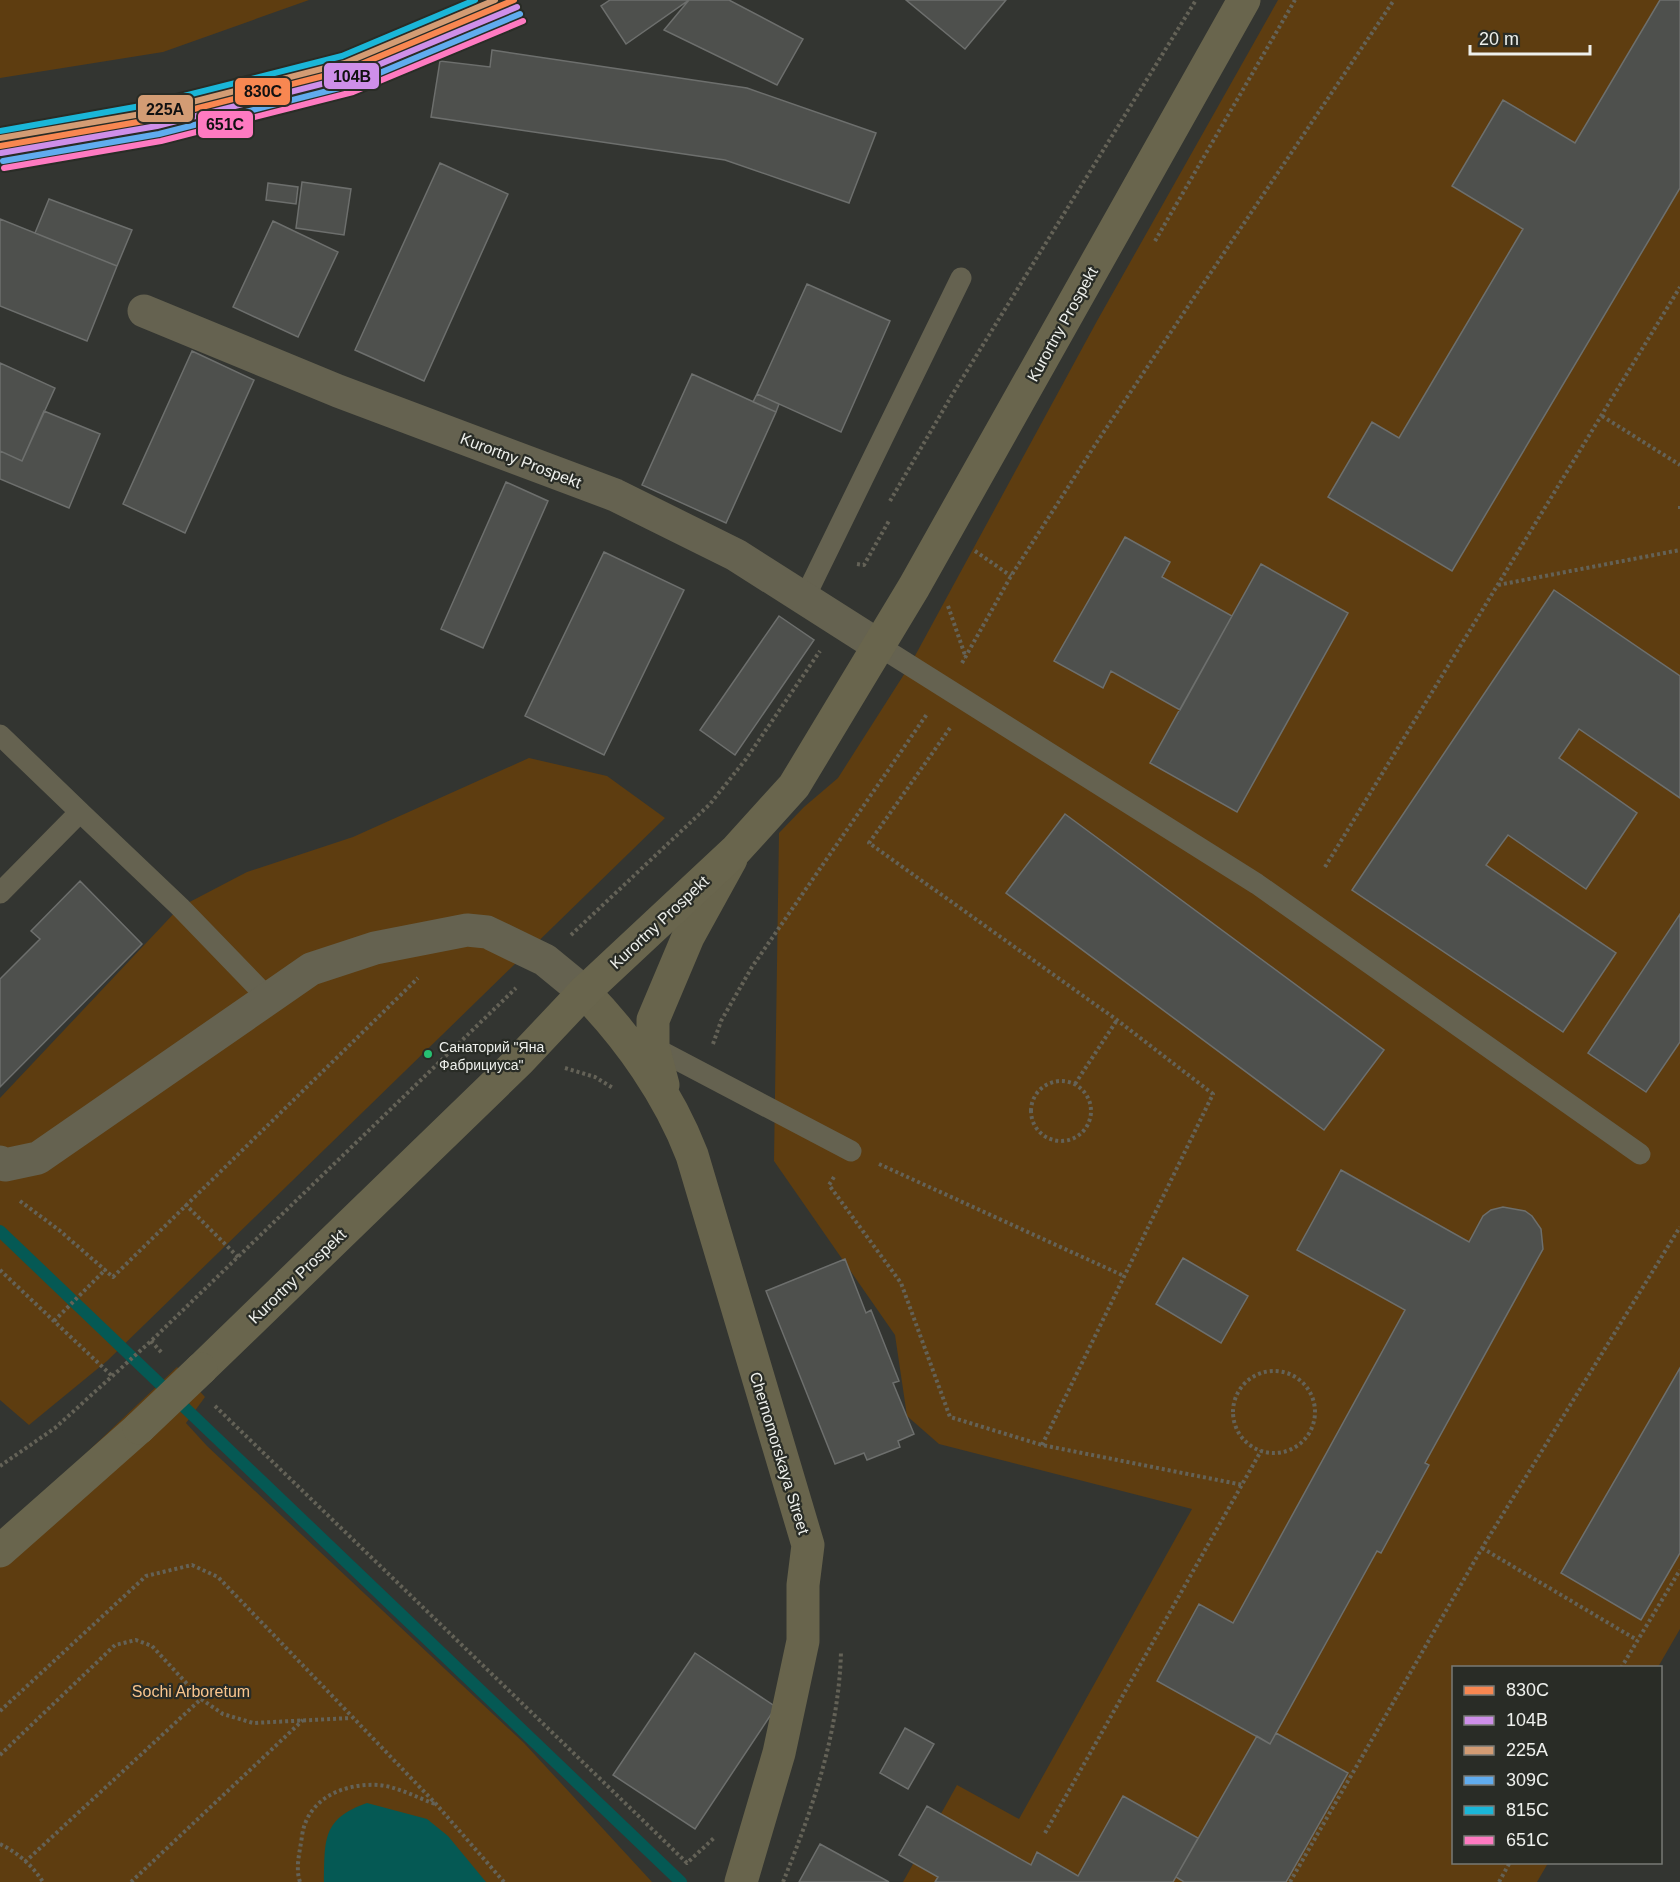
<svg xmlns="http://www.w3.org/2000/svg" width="1680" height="1882" font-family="Arial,sans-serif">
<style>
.green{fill:#5e3d10}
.water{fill:#055954}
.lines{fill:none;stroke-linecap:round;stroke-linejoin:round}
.stream{stroke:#055954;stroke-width:12}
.building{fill:#4e504d;stroke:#6d6f6d;stroke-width:1.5}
.path{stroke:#646257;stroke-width:4;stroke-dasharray:3 3;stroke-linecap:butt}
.lane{stroke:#656250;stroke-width:21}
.street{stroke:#656250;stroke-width:33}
.secondary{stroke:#68644c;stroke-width:33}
.primary{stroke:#69654d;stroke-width:33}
.primary-bridge{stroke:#69654d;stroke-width:33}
.rail-1-casing{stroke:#292c26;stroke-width:10}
.rail-2-casing{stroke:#292c26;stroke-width:10}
.rail-3-casing{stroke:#292c26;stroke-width:10}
.rail-4-casing{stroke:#292c26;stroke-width:10}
.rail-5-casing{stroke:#292c26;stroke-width:10}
.rail-6-casing{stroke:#292c26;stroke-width:10}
.rail-1{stroke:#f88751;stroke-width:6}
.rail-2{stroke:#ce8fe9;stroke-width:6}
.rail-3{stroke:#d39c74;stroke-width:6}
.rail-4{stroke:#60acee;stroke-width:6}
.rail-5{stroke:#1ab6d8;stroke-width:6}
.rail-6{stroke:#fe7ac1;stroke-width:6}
.bus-dot{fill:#26c172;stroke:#292c26;stroke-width:2}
.labels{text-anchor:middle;stroke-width:4.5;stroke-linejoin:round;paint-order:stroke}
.bus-label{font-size:14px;fill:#eef0ec;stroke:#292c26;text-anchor:start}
.street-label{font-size:16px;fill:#eef0ec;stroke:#292c26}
.park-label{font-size:16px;fill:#fac68e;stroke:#292c26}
.line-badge{stroke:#292c26;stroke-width:2}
.pale-badge-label{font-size:16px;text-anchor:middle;font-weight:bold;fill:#111}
</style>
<rect width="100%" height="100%" fill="#333531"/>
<path class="green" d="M0,0h309l-146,52 -163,26z
M1278,0h402v1629l-22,38 -204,1v194l94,1 -11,19h-634l54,-97 62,34 173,-310 -253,-65 -32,-28 -12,-81 -121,-174 5,-328 25,-26 34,-29 72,-113 187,-344z
M529,758l78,18 58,42 -558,543 -78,64 -29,-25v-302l180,-191 67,-35 106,-35z
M177,1367l28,30 -19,26 21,23 317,297 128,139h-652v-347z"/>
<path class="water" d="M367,1803l60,16 21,17 38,46h-162c1,-43 -2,-63 43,-79z"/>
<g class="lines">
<path class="stream" d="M0,1231l681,651"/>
</g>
<path class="building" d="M610,0h79l-63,44 -25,-38z
M689,0h40l74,39 -26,46 -113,-55z
M906,0h100l-41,49z
M1660,0h20v188l-228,383 -124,-74 44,-75 27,16 124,-209 -71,-43 51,-86 72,43z
M492,50l255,38 129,45 -27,70 -124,-43 -294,-43 9,-56 50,6z
M440,163l68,31 -84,187 -69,-31z
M302,182l49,7 -7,46 -48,-7z
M268,183l30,4 -2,17 -30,-4z
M49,199l83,31 -15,36 -82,-33z
M0,219l117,47 -30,75 -87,-35z
M273,221l65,31 -40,85 -65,-30z
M807,284l83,37 -49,111 -84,-38z
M192,351l62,29 -69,153 -62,-29z
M0,363l55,25 -33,73 -22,-10z
M692,374l84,38 -50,111 -84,-38z
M757,394l22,10 -3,8 -23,-10z
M44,411l56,23 -31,74 -69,-29v-28l22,10z
M506,482l42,19 -65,147 -42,-19z
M1125,537l45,25 -8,15 70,39 -52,94 -69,-39 -8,17 -49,-27z
M604,552l80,38 -80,165 -79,-39z
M1261,564l87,49 -111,199 -87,-49z
M1554,590l126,86v122l-101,-69 -20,29 78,55 -51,76 -78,-54 -22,30 130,88 -53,79 -211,-142z
M779,616l35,24 -79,115 -35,-25z
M1065,814l319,236 -60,80 -318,-237z
M80,881l62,63 -142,143v-108l40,-40 -9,-8z
M1680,914v128l-34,50 -58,-39z
M1341,1170l128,72 14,-26 8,-6 12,-3 22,4 7,5 9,13 2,20 -118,214 4,2 -48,88 -4,-2 -107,193 -113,-63 42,-77 34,19 172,-313 -108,-60z
M1183,1258l65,38 -27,47 -65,-39z
M845,1259l21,54 5,-3 28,71 -6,2 21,51 -16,7 2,6 -33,13 -3,-7 -29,11 -69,-173z
M1680,1368v185l-39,67 -80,-47z
M695,1653l81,54 -81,122 -82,-54z
M905,1728l29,16 -26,45 -28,-16z
M1276,1733l72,40 -62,109h-102l-8,-5 81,-141 13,8z
M1123,1796l75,42 -25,44h-238l3,-5 -39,-22 28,-49 104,59 6,-13 41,24z
M820,1844l69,38h-90z"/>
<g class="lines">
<path class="path" d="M1155,241l140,-241
M1602,416l78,49
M890,501l62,-106 244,-395
M1680,506v6
M975,551l36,25
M857,564l7,1 26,-46
M1498,585l182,-35
M948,606l18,52
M962,663l49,-87 86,-134 297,-442
M950,728l-81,115 248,177 96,74 -171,351
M1325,867l355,-580
M571,935l139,-131 36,-45 74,-108
M713,1044l8,-23 31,-54 175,-253
M565,1068l30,9 18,11
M1031 1111a30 30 0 1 1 60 0a30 30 0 1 1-60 0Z
M1075,1084l42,-64
M879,1164l245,112
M834,1177l-5,8 72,98 49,134 92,28 201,40
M20,1201l39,29 54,47 305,-299
M185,1204l53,53
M0,1270l112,106
M54,1321l52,-52
M151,1341l12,13
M1233 1412a41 41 0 1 1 82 0a41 41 0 1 1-82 0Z
M215,1406l472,457 27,-25
M0,1466l55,-38 96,-87 365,-353
M1482,1548l155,92
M1621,1668l59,-98
M0,1711l146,-135 46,-11 26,12 218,227 68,78
M0,1755l115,-110 21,-5 16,6 49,53
M1045,1833l216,-382
M0,1844c18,9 32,21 43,38
M25,1862l176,-163 22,15 30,9 98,-5
M131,1882l172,-162
M300,1882c-5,-15 0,-30 2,-46 5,-37 41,-53 76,-51 18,1 40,13 57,19
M783,1882c30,-74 56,-150 58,-231
M1290,1882l192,-334 198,-321
M1499,1882l11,-20"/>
<path class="lane" d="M805,597l156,-319
M879,646l378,238 383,270
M0,735l80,77
M0,893l80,-81 100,95 88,91
M653,1047l198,104"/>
<path class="street" d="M144,311l194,80 277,104 121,60 143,91
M0,1162l5,3 33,-7 273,-189 64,-21 92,-18 20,2 58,28 39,32"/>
<path class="secondary" d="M584,992c45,46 85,103 108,163l116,390 -5,40v56l-24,112 -38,129
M663,1085l-10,-38v-27l35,-83 43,-78"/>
<path class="primary" d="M201,1369l318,-308 65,-69 152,-142 58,-64 120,-199 330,-587
M0,1551l139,-123"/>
<path class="primary-bridge" d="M139,1428l62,-59"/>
<defs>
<path id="rail-1" d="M0,146l155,-27 192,-49 167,-70"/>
<path id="rail-2" d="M1,153l156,-27 192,-49 168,-70"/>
<path id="rail-3" d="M0,138l153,-26 192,-49 150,-63"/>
<path id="rail-4" d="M3,161l156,-27 192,-49 169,-71"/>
<path id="rail-5" d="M0,131l152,-27 190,-48 133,-56"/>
<path id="rail-6" d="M4,168l157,-27 192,-49 170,-71"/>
</defs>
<use href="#rail-1" class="rail-1-casing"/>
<use href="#rail-2" class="rail-2-casing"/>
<use href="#rail-3" class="rail-3-casing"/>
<use href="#rail-4" class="rail-4-casing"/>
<use href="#rail-5" class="rail-5-casing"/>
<use href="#rail-6" class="rail-6-casing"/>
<use href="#rail-1" class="rail-1"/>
<use href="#rail-2" class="rail-2"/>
<use href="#rail-3" class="rail-3"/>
<use href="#rail-4" class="rail-4"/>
<use href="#rail-5" class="rail-5"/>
<use href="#rail-6" class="rail-6"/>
</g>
<circle class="bus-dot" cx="428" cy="1054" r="5"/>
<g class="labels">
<g class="bus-label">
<text x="439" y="1052">Санаторий "Яна<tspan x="439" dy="18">Фабрициуса"</tspan></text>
</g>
<g class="street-label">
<text transform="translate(1062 324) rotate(-61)" y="6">Kurortny Prospekt</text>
<text transform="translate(521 460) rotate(21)" y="6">Kurortny Prospekt</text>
<text transform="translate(659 922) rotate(-43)" y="6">Kurortny Prospekt</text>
<text transform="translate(297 1276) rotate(-44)" y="6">Kurortny Prospekt</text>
<text transform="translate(780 1453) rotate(73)" y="6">Chernomorskaya Street</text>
</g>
<g class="park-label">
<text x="191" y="1697">Sochi Arboretum</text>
</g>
</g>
<g class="line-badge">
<rect x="323" y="62" width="57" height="28" rx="6" fill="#ce8fe9"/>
<rect x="234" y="77" width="57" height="29" rx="6" fill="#f88751"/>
<rect x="137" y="94" width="57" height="29" rx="6" fill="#d39c74"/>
<rect x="197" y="110" width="57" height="29" rx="6" fill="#fe7ac1"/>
</g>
<g class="pale-badge-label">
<text x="352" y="82">104В</text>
<text x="263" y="97">830С</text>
<text x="165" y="115">225А</text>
<text x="225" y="130">651С</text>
</g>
<rect x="1452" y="1666" width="210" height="198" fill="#292c26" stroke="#787a75" stroke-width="1.5"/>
<rect x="1464" y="1686" width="30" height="9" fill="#f88751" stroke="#787a75" stroke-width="1.5"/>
<text x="1506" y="1696" font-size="18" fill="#eef0ec">830С</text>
<rect x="1464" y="1716" width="30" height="9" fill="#ce8fe9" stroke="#787a75" stroke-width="1.5"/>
<text x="1506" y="1726" font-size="18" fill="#eef0ec">104В</text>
<rect x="1464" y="1746" width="30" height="9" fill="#d39c74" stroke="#787a75" stroke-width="1.5"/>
<text x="1506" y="1756" font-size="18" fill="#eef0ec">225А</text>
<rect x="1464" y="1776" width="30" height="9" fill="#60acee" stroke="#787a75" stroke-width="1.5"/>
<text x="1506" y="1786" font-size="18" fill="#eef0ec">309С</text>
<rect x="1464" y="1806" width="30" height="9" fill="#1ab6d8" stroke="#787a75" stroke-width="1.5"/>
<text x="1506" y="1816" font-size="18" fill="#eef0ec">815С</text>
<rect x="1464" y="1836" width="30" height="9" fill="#fe7ac1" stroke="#787a75" stroke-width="1.5"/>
<text x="1506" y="1846" font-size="18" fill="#eef0ec">651С</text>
<path d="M1470 45v9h120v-9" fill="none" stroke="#eef0ec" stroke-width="3"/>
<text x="1479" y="45" font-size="18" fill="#eef0ec" stroke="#292c26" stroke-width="4.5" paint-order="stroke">20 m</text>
</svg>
